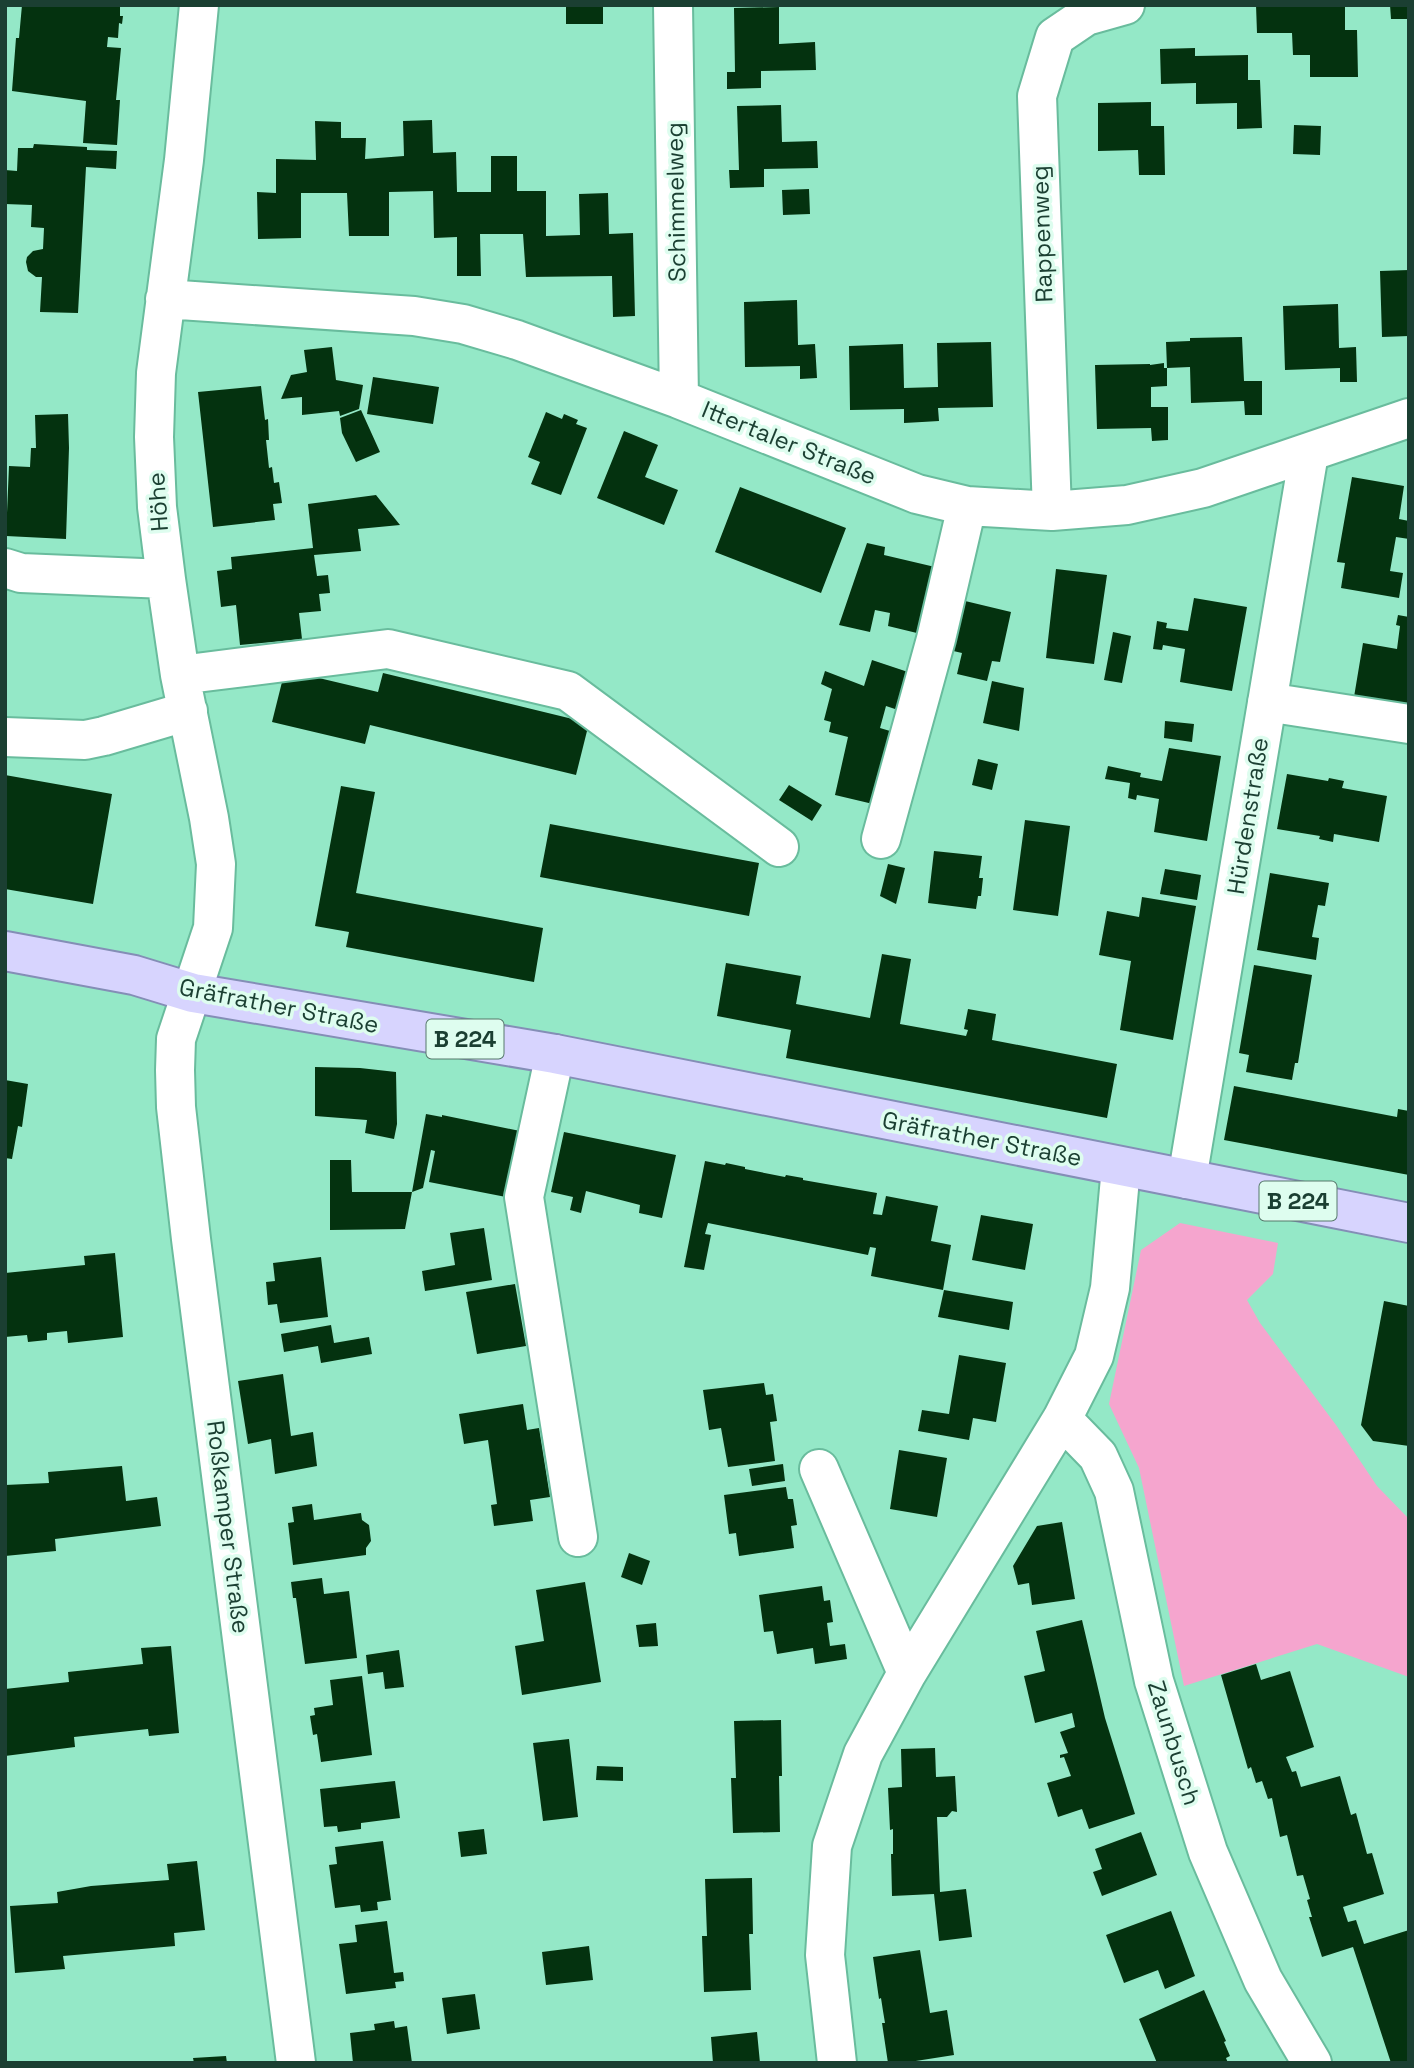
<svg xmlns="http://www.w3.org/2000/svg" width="1414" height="2068" font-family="'Space Grotesk',sans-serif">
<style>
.green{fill:#f5a5ce}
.building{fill:#04320f}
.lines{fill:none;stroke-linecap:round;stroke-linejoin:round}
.minor-casing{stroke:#69bc9d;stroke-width:42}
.major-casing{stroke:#848eb6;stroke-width:42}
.minor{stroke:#fff;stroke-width:38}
.major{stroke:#d7d4fe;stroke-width:38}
.labels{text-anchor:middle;stroke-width:7;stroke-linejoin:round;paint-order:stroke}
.shield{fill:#defdef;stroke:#56786b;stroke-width:2}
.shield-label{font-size:23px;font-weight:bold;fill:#1b3f32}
.street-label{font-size:24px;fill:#1b3f32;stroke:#defdef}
</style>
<rect width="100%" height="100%" fill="#94e8c7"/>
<path class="green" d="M1180,1223l98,20 -5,31 -26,26 13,23 76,102 41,61 32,33v158l-92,-33 -133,42 -45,-218 -30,-64 32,-154z"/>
<path class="building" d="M22,5h98v11h3l-1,8 -3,-1 -1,15 -10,-1 -1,10 14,1 -5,52h4l-3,45 -34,-2 3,-42 -74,-10 4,-53h3z
M566,5h37v19h-37z
M1256,5h89v25h12l1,47h-48v-22h-17l-1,-22h-35z
M1390,5h19v14h-18z
M779,7v37l36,-2 1,28 -55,1v17l-34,1v-17h8l-1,-64z
M1195,48v8l53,-1v25h12l2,48 -25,1v-26l-41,1v-21l-35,1 -1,-35z
M1151,102v24h13l1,49h-26l-1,-25 -40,1v-48z
M781,105l1,37 35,-1 1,27 -54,1v18l-34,1 -1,-18h10l-2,-64z
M432,120l1,33 23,-1 1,40h34v-36h26v35h29v45l34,-1 -1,-41 29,-1 1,41 24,-1 2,83 -22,1 -1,-41 -86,1 -3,-43h-43l1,42h-24v-39l-23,1 -1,-47 -44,1v44h-40l-2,-43h-46v45l-43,1 -1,-47 19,1v-34l40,1 -1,-39 26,1v16h25l-1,21 39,-3 -1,-35z
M1294,125l27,1 -1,29 -27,-1z
M34,144l53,3v3l30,1 -1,18 -30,-2 -8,146 -38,-1 2,-35h-6l-8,-6 -2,-9 1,-5 6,-6 10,-2 1,-21 -13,-1 1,-22 -27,-1v-34l12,1 1,-23h15z
M809,189l1,25 -27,1 -1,-25z
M1409,270v66l-27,1 -2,-66z
M797,300l1,45 17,-1 2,34 -17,1v-13l-55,1 -1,-65z
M1338,304l1,44 17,-1 1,35h-17v-14l-55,2 -2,-64z
M1242,337l2,44h18v34h-17l-1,-14 -53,2 -1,-36 -23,1v18l-16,1v20h17v33l-16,1 -1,-13 -54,1 -2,-64 55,-1v1l14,-2v5h3l-1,-26 24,-1v-3z
M991,342l2,65 -55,1 1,13 -17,1 -18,1v-14l-54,1 -1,-64 54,-2 1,44 34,-1 -1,-44z
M332,347l4,33 27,5 -4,24 -19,7 -1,-5 -37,4v-18l-21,2 10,-24 16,-3 -3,-22z
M373,377l66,10 -6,37 -66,-10z
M261,386l4,34 3,-1 1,21h-3l3,28 3,-1 2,16 5,-1 3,21 -9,1 2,16 -62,7 -15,-135z
M361,410l19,42 -24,10 -14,-29 -2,-15z
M546,412l16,7 2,-5 14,6 -2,4 11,4 -26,67 -30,-11 9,-22 -12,-5z
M68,414l1,34 -3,91 -60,-3 3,-70 21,1 1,-19h5l-1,-33z
M624,431l34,14 -13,32 33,13 -14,35 -67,-27z
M1352,477l52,9 -5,33 10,2v18l-13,-2 -6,34 13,2 -4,25 -58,-10 4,-25 -8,-1z
M740,487l106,41 -25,65 -106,-41z
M376,495l24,30 -42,4 3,22 -47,4 3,21 11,-1 2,18 -11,1 2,17 -22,2 3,26 -62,6 -4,-40 -15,2 -4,-36 15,-2 -1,-12 82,-9 -5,-44z
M867,543l18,4 -1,8 51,12 -14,67 -33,-8 2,-13 -15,-3 -5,22 -31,-7z
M1056,569l51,6 -13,89 -48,-6z
M1194,598l53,9 -15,84 -52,-9 5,-33 -22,-4 -1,5 -9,-1 4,-28 10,2 -1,5 22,3z
M961,600l50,12 -11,50 -8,-1 -5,20 -30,-7 5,-21 -13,-3z
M1398,615l11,2v89l-55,-9 9,-54 34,6 3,-23 -4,-1z
M1113,632l18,4 -9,47 -18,-3z
M872,660l42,14 -13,37 -15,-5 -6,22 10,3 -17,73 -38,-9 13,-58 -19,-5 2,-10 -7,-2 8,-31 -11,-5 4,-13 39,15z
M285,670l93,22 5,-19 206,50 -13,52 -206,-50 -5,19 -93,-22z
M992,681l32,7 -5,43 -36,-8z
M1165,721l29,3 -2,18 -28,-4z
M1169,748l52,8 -14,85 -53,-9 5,-33 -22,-4 -1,5 -8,-2 2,-15 -25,-4 3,-13 33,7 -1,4 22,4z
M978,759l20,5 -6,26 -20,-5z
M1287,774l41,7 1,-3 15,3 -2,7 45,8 -8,46 -45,-8 -1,8 -14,-3 1,-3 -43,-7z
M5,775l107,19 -19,110 -88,-15z
M789,785l33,20 -10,16 -33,-21z
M341,786l34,6 -19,101 187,35 -9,54 -188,-35 3,-15 -34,-6z
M1025,820l45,6 -12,90 -45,-6z
M550,824l209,39 -10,53 -209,-39z
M934,851l48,5 -3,22h4l-2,18h-3l-2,13 -48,-6z
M888,864l17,4 -9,36 -16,-8z
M1165,869l36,6 -4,25 -37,-6z
M1270,873l59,10 -4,23 -7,-1 -6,32 7,1 -3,22 -59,-10z
M1142,897l54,9 -23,134 -53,-10 11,-69 -32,-6 8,-44 32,6z
M882,954l29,5 -11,65 66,12 2,-6 -4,-1 4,-20 28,5 -4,26 125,24 -10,54 -321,-60 5,-28 -74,-14 9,-53 75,13 -5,28 74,14z
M1254,965l58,10 -14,88h-3l-3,17 -46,-8 3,-17 -10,-2z
M315,1067l45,1 36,4 1,52 -3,15 -29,-6 2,-13 -52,-4z
M5,1080l23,4 -6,43 -4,-1 -6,33 -7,-1z
M1234,1086l163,31 1,-8 11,2v64l-185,-35z
M426,1114l16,3v-2l78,16 -14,66 -77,-15 6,-31 -4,-1 -8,38 -11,4z
M564,1132l112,23 -14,63 -23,-5 1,-8 -54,-14 -5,22 -11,-3 3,-13 -22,-5z
M330,1160h21l1,32h60l-7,37 -75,1z
M705,1161l20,4 1,-2 19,4v2l40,8 1,-2 17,3v2l74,13 -4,21 9,1 4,-19 52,10 -7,35 20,4 -8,45 -72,-14 5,-28 -6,-1 -2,8 -160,-32 -3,11 6,1 -7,35 -20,-3z
M981,1215l52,9 -8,46 -53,-10z
M484,1228l8,52 -67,11 -3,-20 33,-6 -5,-32z
M115,1253l8,84 -55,6 -1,-12 -20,2v7l-19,2 -1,-7 -22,2v-64l80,-8 -1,-9z
M321,1257l7,60 -48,6 -3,-19 -9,1 -2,-23 9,-1 -2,-18z
M515,1284l11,62 -49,8 -11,-62z
M944,1290l69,12 -4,28 -71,-13z
M1384,1301l25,5v140l-36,-5 -12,-16z
M331,1325l3,18 35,-6 3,17 -51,9 -3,-17 -34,6 -3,-18z
M959,1355l47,8 -10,59 -23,-4 -4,22 -51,-9 4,-21 27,4z
M283,1374l8,62 22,-4 4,34 -42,8 -4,-35 -23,5 -10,-63z
M764,1383l2,12 7,-1 4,27 -7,1 5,39 -47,6 -7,-39 -12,2 -6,-40z
M523,1404l4,26 12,-2 11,69 -20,3 3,21 -39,5 -3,-21 6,-1 -9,-64 -24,4 -5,-30z
M899,1450l48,8 -10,59 -47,-8z
M783,1464l2,17 -33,5 -3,-17z
M122,1466l4,35 31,-4 4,29 -106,13 1,12 -51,5v-71l44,-2 -1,-11z
M786,1487l2,12h5l4,26 -6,1 3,22 -55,8 -3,-23 -7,1 -5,-39z
M312,1504l2,16 47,-7 1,7 7,5 2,16 -5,7v7l-73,10 -5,-42 6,-1 -2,-15z
M1062,1522l13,77 -43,6 -3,-22 -11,2 -5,-19 24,-40z
M629,1553l21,8 -8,24 -21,-8z
M322,1578l2,16 25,-3 8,67 -52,6 -9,-66h-3l-2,-16z
M585,1582l16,100 -79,13 -7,-49 29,-5 -8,-51z
M822,1586l2,15 6,-1 3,22 -6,1 3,23 15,-2 2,15 -32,5 -2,-16 -36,6 -4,-23 -9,1 -5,-37z
M1082,1620l23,98 30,96 -46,15 -7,-20 -24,8 -11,-34 24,-7 -7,-19 -4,1v-3l8,-2 -8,-21 15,-5 -3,-14 -37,10 -11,-47 21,-5 -9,-40z
M656,1623l2,23 -19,1 -3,-22z
M171,1646l8,87 -30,3 -1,-7 -74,8 1,10 -70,9v-67l64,-7 -1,-10 75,-8 -2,-16z
M399,1650l5,37 -19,2 -2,-17 -15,2 -2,-19z
M1256,1664l5,16 29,-9 24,76 -28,10 6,15 4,-1 5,16 39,-11 11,39 5,-2 11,41 5,-1 12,41 -41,13 5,15 8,-2 8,24 45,-14v133h-18l-38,-116 -31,10 -13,-40h3l-5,-17 3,-1 -7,-24 -6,1 -10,-41 -7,2 -8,-39 -4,1 -6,-18 -6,2 -5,-16 -3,2 -27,-94z
M362,1676l10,79 -51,7 -4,-28 -4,1 -3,-19 5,-1 -1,-7 19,-3 -3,-25z
M781,1720l1,56h-3l1,56 -47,1 -2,-55h5l-2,-57z
M569,1739l9,78 -35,4 -10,-78z
M935,1748l1,29 19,-1 2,36 -5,-1 -5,6h-10l3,75 26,-3 6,48 -33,4 -5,-47 -42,2 -1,-42h2v-25l-3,1 -2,-42 14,-1 -1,-38z
M597,1766l26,1v14l-27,-1z
M395,1781l5,37 -39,5v6l-23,3 -1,-6 -13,1 -4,-38z
M484,1829l3,25 -26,3 -3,-25z
M1141,1832l16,43 -55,21 -9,-24 9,-3 -7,-20z
M383,1841l8,59 -14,2 1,8 -17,2 -1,-7 -25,3 -6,-43 8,-1 -2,-17z
M197,1861l8,69 -31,3 1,13 -112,10 2,13 -50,4 -5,-67 48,-3 -1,-11 34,-6 78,-6 -2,-16z
M752,1878l1,56h-4l2,56 -47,2 -2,-56h5l-2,-57z
M1171,1911l24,65 -30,13 -7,-19 -34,13 -18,-48z
M387,1921l7,52 9,-1 1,9 -9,1 1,6 -50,6 -7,-50 18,-2 -2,-17z
M589,1946l4,34 -47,5 -4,-33z
M920,1950l10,63 17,-3 7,45 -51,8h-15l-6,-40h3l-2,-12 -2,-13 -2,1 -6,-42z
M1204,1990l22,51 -2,1 6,14 -4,2 2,5h-71l-18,-44z
M475,1994l5,35 -33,5 -5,-36z
M394,2021l1,7 12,-2 5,37h-59l-3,-30 25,-3 -1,-6z
M757,2032l3,31h-47l-2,-26z
M226,2056l1,7h-33l-1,-5z"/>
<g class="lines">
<defs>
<path id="minor" d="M199,5l-15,155 -28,213 -2,64 3,70 9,72 14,96 29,143 7,46 -3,64 -37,111 -1,31 1,37 15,132 105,824
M673,5l6,394
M165,299l249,17 49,8 54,16 162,59 238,95 50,12 85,5 75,-6 76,-17 206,-70
M1052,511l-15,-415 18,-59 31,-21 39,-11
M5,568l16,5 145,6
M180,675l208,-26 180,42 211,156
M1267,702l142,22
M5,737l80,3 19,-4 84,-25
M881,839l55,-200 31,-133
M555,1054l-31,143 54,340
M1187,1179l122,-726
M1062,1419l36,37 16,35 40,190 54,171 55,128 49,83
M819,1469l88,204
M837,2063l-12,-108 7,-109 31,-92 44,-81 155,-254 32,-63 16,-68 11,-121"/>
<path id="major" d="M5,951l129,24 59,18 362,61 854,169"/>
</defs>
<use href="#minor" class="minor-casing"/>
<use href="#major" class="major-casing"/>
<use href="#minor" class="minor"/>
<use href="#major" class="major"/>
</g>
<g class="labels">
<g class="shield">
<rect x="426.5" y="1019.5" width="77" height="39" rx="5"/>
<rect x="1259.5" y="1181.5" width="77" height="39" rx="5"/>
</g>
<g class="shield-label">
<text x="465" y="1047">B 224</text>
<text x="1298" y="1209">B 224</text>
</g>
<g class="street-label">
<text transform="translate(676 202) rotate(-91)" y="8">Schimmelweg</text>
<text transform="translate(1042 234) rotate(-92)" y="8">Rappenweg</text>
<text transform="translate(789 443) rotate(22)" y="8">Ittertaler Straße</text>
<text transform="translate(158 502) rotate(-94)" y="8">Höhe</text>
<text transform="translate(1248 816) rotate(-81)" y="8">Hürdenstraße</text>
<text transform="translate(279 1006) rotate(11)" y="8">Gräfrather Straße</text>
<text transform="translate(982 1139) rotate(11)" y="8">Gräfrather Straße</text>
<text transform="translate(228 1527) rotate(83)" y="8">Roßkamper Straße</text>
<text transform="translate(1174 1743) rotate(73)" y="8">Zaunbusch</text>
</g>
</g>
<rect width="1414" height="2068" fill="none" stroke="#1b3f32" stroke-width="14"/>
</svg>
